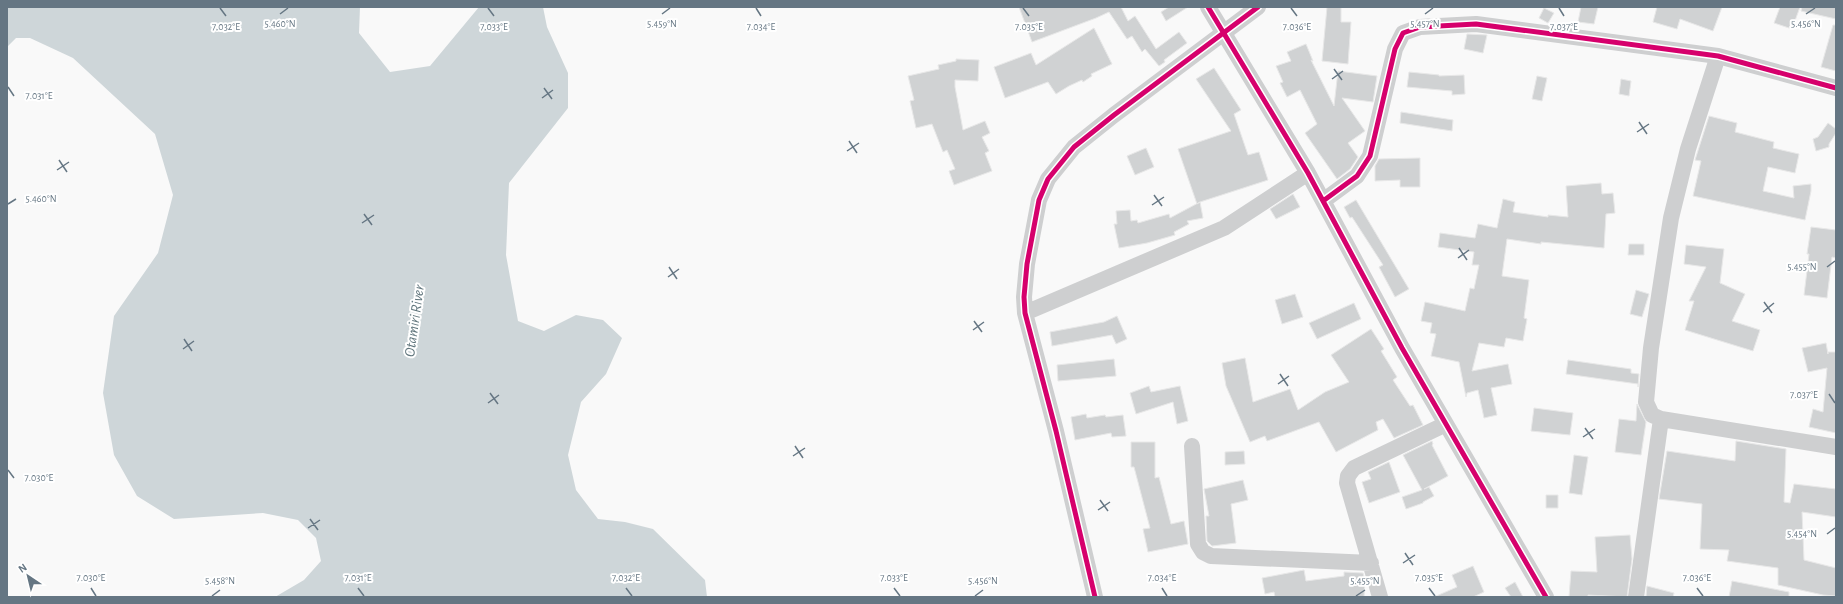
<svg xmlns="http://www.w3.org/2000/svg" width="1843" height="604" font-family="'Alegreya Sans',sans-serif">
<style>
.water{fill:#ced6d9}
.building{fill:#d0d2d3;stroke:#e8e8e8}
.lines{fill:none;stroke-linecap:round;stroke-linejoin:round}
.street{stroke:#cecfd0;stroke-width:16}
.cycleway-casing{stroke:#fff;stroke-width:8}
.cycleway{stroke:#d6006c;stroke-width:5}
.ticks{fill:none;stroke:#657683;stroke-width:1.5}
.labels{text-anchor:middle;stroke-width:4;stroke-linejoin:round;paint-order:stroke}
.water-label{font-size:15px;font-style:italic;fill:#60757c;stroke:#fff}
.ticks-label{font-size:10px;text-anchor:middle;fill:#657683;stroke:#fff;stroke-width:4;stroke-linejoin:round;paint-order:stroke}
</style>
<rect width="100%" height="100%" fill="#f9f9f9"/>
<path class="water" d="M7,7h353l-1,26 31,39 40,-6 49,-59h64l4,20 21,46v35l-59,75 -3,72 12,66 26,10 32,-16 27,5 19,18 -16,36 -25,28 -13,53 8,35 22,29 27,3 28,7 52,51 2,17h-432l29,-17 17,-19 -5,-23 -18,-18 -35,-7 -89,6 -37,-23 -23,-41 -11,-62 11,-77 44,-63 15,-58 -18,-61 -82,-76 -43,-20h-14l-9,9z"/>
<path class="building" d="M1019,7h102l7,14 7,-5 21,33 23,-17 8,11 -23,17 1,2 -6,4 -14,-17 -3,3 -10,-16 -5,3 -18,-27 -13,6 -64,24z
M1169,7h19l-22,14 -5,-9z
M1327,7h14v15h10l-3,42 -26,-3z
M1581,7h17l-4,17 -16,-2z
M1657,7h65l-9,24 -33,-12 -3,10 -24,-7z
M1780,7h20l-8,22 -18,-6z
M1802,7h34v12l-35,-8z
M1544,8l10,5 -6,10 -9,-5z
M1833,25h3v46l-15,-4z
M1094,28l18,36 -21,10 1,2 -9,6 -1,-2 -13,6 -13,8 -8,-12 -43,16 -11,-31 37,-14 5,12z
M1467,34l20,1 -4,18 -19,-4z
M1306,44l7,17 -2,-1 23,46 4,-35 39,5 -4,26 -31,-4 23,33 -17,12 10,14 -8,12 -13,10 -32,-46 12,-9 -17,-34 -13,7 -7,-14 3,-1 -7,-16 15,-5 -4,-9z
M956,59l23,1 -1,21 -23,-1v7l8,43 22,-9 5,12 -8,4 7,14 -4,2 7,18 -38,14 -5,-14 6,-2 -8,-19 -4,2 -11,-28 -16,4 -6,-27 4,-1 -6,-24 31,-7 -1,-4 18,-4z
M1214,68l27,42 -7,4 14,41 11,-3 9,28 -68,22 3,16 -16,3 2,3 -15,8 1,3 -28,8 -28,5 -5,-24h3l-1,-13 14,-1 1,11 6,-1 1,3 31,-9 1,4 30,-16 -3,2 -19,-55 53,-18 -35,-52z
M1409,72l30,3v1l25,-1 1,19 -13,1v-4l-45,-4z
M1537,76l10,2 -5,23 -10,-2z
M1621,79l10,2 -2,15 -10,-2z
M1401,112l52,8 -1,11 -52,-8z
M1709,116l28,7 -2,9 39,10 -1,6 26,6 -4,19 -27,-6 -5,24 31,7 -1,-12 18,-2v7l-6,29 -112,-24 8,-35 -6,-1z
M1828,123l8,6v4l-7,11v3l-13,4 -3,-12 5,-2z
M1146,148l8,19 -19,8 -8,-19z
M1420,158v29h-20v-7l-25,1v-15l4,-7z
M1601,183l1,11 11,-1 2,20 -9,1 -2,34 -63,-6v2l-34,-5 -5,37 27,4 -5,38 3,1 -4,22 -17,-3 -2,9 -25,-4 -7,28 36,-7 4,20 -21,4 6,27 -13,3 -6,-28 -11,3 -1,4 -7,-35 -28,-6 5,-22 -6,-1 2,-10 -11,-2 4,-19 40,9 5,-23 4,1 5,-24h-7l2,-13 -36,-5 2,-14 35,5 3,-14 19,4 6,-29 12,3 -2,10 35,5v-2l20,2 -2,-31z
M1293,194l7,13 -24,12 -6,-10z
M1356,200l53,89 -14,8 -16,-30 4,-2 -31,-48 -2,1 -6,-11z
M1811,227l25,3v28l-4,-1 -5,41 -23,-3 5,-41h-2z
M1629,244h15v11h-16z
M1686,245l38,4 -4,34 25,11 -13,27 28,9 -7,21 -68,-21 9,-29h-5l17,-34 -22,-3z
M1636,290l13,4 -7,23 -12,-3z
M1295,294l8,23 -21,7 -7,-24z
M1354,303l7,16 -44,20 -8,-16z
M1117,316l10,23 -11,5 -4,-9 -60,11 -2,-14 54,-10z
M1371,329l13,20 -3,2 16,26 -4,3 17,26 3,-1 10,20 -29,13 -11,-19 -7,3 2,8 -42,22 -17,-30 -52,19 -2,-5 -15,6 -24,-56 -4,-23 23,-5 8,44 37,-13 8,21 27,-18 24,-10 -18,-27z
M1826,343l2,11v-2h8v81l-27,-6 4,-18 10,3 4,-44 -19,4 -6,-24z
M1114,359l2,17 -58,5 -1,-16z
M1568,360l63,9v4l8,1 -1,13v-3l-72,-10z
M1149,386l2,6 29,-6 8,35 -11,3 -4,-22 -37,12 -6,-21z
M1637,404l9,18 -5,33 -26,-3 4,-33 17,2z
M1534,408l39,5 -3,22 -39,-4z
M1086,414l1,4 18,-3 1,2 17,-2 3,21 -14,1 -1,-4 -36,7 -4,-23z
M1432,441l1,3 -1,1 16,31 -24,13 5,-2 5,9 -11,6v1l-17,6 -4,-12 20,-7 -19,-35z
M1736,441l50,8 -2,53 6,1 4,-19 42,5v28l-34,-5 2,48 32,8v28l-13,-1 -45,-10v-17l-51,-7 2,-11 -29,-1 2,-45 -43,-5 8,-48 68,10z
M1131,442h24v36l4,-1 12,47 13,-3 4,23 -40,8 -5,-23 7,-1 -16,-61h-3z
M1244,451l1,13 -20,1v-13z
M1574,455l14,2 -6,38 -13,-2z
M1389,462l11,30 -31,11 -7,-21 9,-3 -3,-7z
M1243,480l5,20 -17,4 5,39 -24,3 -5,-5 -1,-25h3l-5,-27z
M1546,495h12v13h-12z
M1630,535l2,24 -5,38 -39,-2v2h-19l2,-26 26,1 -2,-35z
M1473,566l11,26 -11,5h-39l23,-10 -5,-12z
M1304,570l2,11 38,-5v-4l19,1 2,7 -1,17h-89l-1,-5 -9,2 -3,-16z
M1732,581l57,11v5h-60z
M1515,582l8,15h-12l-6,-9z
M1647,586l27,7 -1,4h-27z"/>
<g class="lines">
<path class="street" d="M1208,7l100,166 94,175 144,249
M1323,201l34,-25 13,-20 25,-107 8,-16 17,-6 56,-3 242,32 118,32
M1025,313l199,-85 84,-55
M1661,419l-9,-4 -6,-13 5,-54 20,-130 17,-69 30,-93
M1192,446l6,98 5,8 8,4 160,7
M1095,597l-39,-166 -31,-118 -1,-16 3,-33 12,-64 9,-21 26,-32 40,-32 144,-108
M1380,597l-33,-114 1,-7 6,-8 92,-44
M1636,597l25,-178 175,28"/>
<defs>
<path id="cycleway" d="M1208,7l100,166 94,175 144,249
M1323,201l34,-25 13,-20 25,-107 8,-16 17,-6 56,-3 242,32 118,32
M1095,597l-39,-166 -31,-118 -1,-16 3,-33 12,-64 9,-21 26,-32 40,-32 144,-108"/>
</defs>
<use href="#cycleway" class="cycleway-casing"/>
<use href="#cycleway" class="cycleway"/>
</g>
<path class="ticks" d="M220,8l6,8M488,8l6,8M756,8l5,8M1023,8l6,8M1291,8l6,8M1559,8l5,8M280,14l8,-6M662,14l8,-6M1425,14l8,-6M1806,14l9,-6M1334,69l8,11M1332,79l11,-8M8,87l6,9M544,88l8,11M542,98l11,-8M1639,122l8,12M1637,132l12,-8M849,141l8,12M847,151l12,-8M59,160l8,12M57,170l12,-8M1154,195l8,11M8,204l8,-5M1152,205l12,-8M364,214l8,11M362,223l12,-8M1459,248l8,12M1458,258l11,-8M669,267l8,12M1827,267l8,-6M668,277l11,-8M1764,302l8,11M1763,312l11,-9M974,321l8,11M973,330l11,-8M184,339l8,12M183,349l11,-8M1280,374l8,12M1278,384l11,-8M490,393l8,11M1829,394l6,9M488,403l11,-8M1585,428l8,11M1583,437l12,-8M795,446l8,12M793,456l12,-8M8,470l6,8M1100,500l8,11M1098,510l12,-8M310,519l8,11M308,528l12,-8M1827,534l8,-6M1405,553l8,12M1403,563l12,-8M91,588l5,8M358,588l6,8M626,588l6,8M894,588l6,8M1162,588l5,8M1429,588l6,8M1697,588l6,8M212,596l8,-6M975,596l8,-6M1356,596l9,-6"/>
<g class="labels">
<g class="water-label">
<text transform="translate(414 321) rotate(-82)" y="5">Otamiri River</text>
</g>
</g>
<g class="ticks-label">
<text x="280" y="27">5.460°N</text>
<text x="1425" y="27">5.457°N</text>
<text x="662" y="27">5.459°N</text>
<text x="1806" y="27">5.456°N</text>
<text x="226" y="30">7.032°E</text>
<text x="494" y="30">7.033°E</text>
<text x="1029" y="30">7.035°E</text>
<text x="761" y="30">7.034°E</text>
<text x="1297" y="30">7.036°E</text>
<text x="1564" y="30">7.037°E</text>
<text x="39" y="99">7.031°E</text>
<text x="41" y="202">5.460°N</text>
<text x="1802" y="270">5.455°N</text>
<text x="1804" y="398">7.037°E</text>
<text x="39" y="481">7.030°E</text>
<text x="1802" y="537">5.454°N</text>
<text x="91" y="581">7.030°E</text>
<text x="358" y="581">7.031°E</text>
<text x="626" y="581">7.032°E</text>
<text x="894" y="581">7.033°E</text>
<text x="1162" y="581">7.034°E</text>
<text x="1429" y="581">7.035°E</text>
<text x="1697" y="581">7.036°E</text>
<text x="220" y="584">5.458°N</text>
<text x="983" y="584">5.456°N</text>
<text x="1365" y="584">5.455°N</text>
</g>
<rect width="1843" height="604" fill="none" stroke="#657683" stroke-width="16"/>
<g transform="translate(28 576) rotate(325)" stroke="#ffffff" stroke-width="3" paint-order="stroke">
<path d="M0-3L7 15L0 10L-7 15Z" fill="#657683"/>
<text y="-6" font-size="11" font-weight="bold" text-anchor="middle" fill="#657683">N</text>
</g>
</svg>
